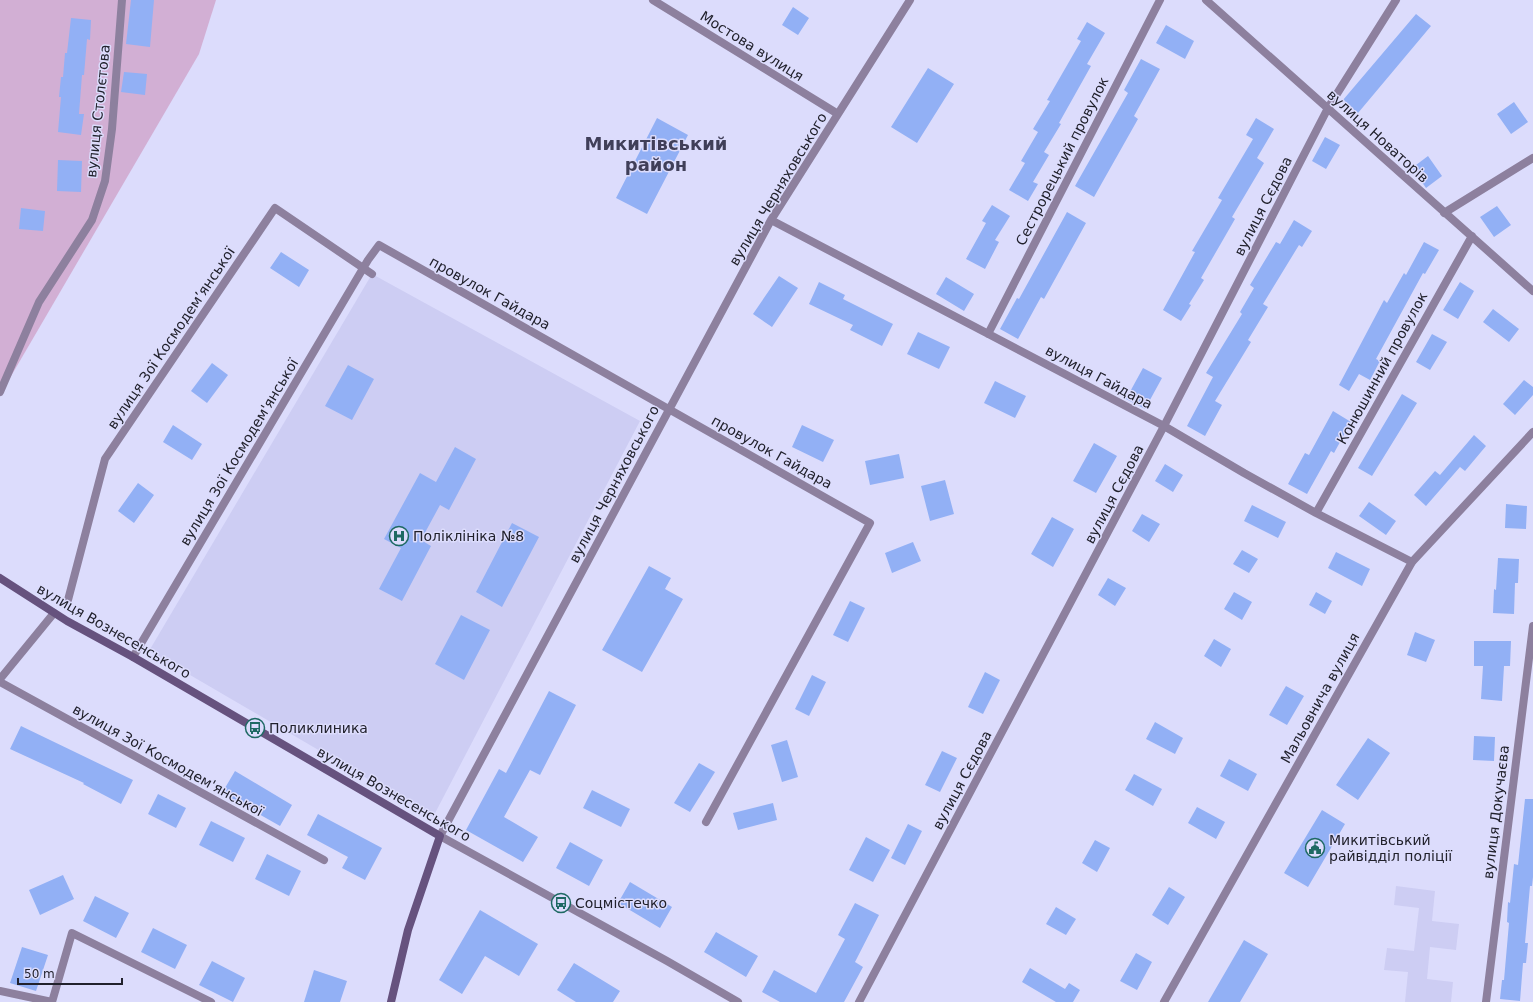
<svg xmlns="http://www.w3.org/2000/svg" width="1533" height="1002" font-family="'DejaVu Sans',sans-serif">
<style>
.built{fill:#cdcdf3}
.green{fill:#d2afd4}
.building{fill:#92b0f5}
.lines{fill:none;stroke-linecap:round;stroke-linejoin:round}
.service{stroke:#8d809e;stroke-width:8}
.minor{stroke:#8d809e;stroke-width:8}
.tertiary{stroke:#8d809e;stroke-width:8}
.secondary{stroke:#66527e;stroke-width:8}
.labels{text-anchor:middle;stroke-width:3;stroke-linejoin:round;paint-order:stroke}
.street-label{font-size:14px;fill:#21212c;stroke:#dcdcfc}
.poi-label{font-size:14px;fill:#21212c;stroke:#dcdcfc;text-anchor:start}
.district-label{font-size:18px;font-weight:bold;fill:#403f59;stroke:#dcdcfc}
</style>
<rect width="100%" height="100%" fill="#dcdcfc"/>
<path class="built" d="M372,274l268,147 -207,396 -284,-166z
M1396,886l39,5 -3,30 27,3 -3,26 -26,-3 -3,32 26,3 -2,20h-46l3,-30 -24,-2 3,-22 27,3 5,-43 -25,-3z"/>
<path class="green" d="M0,0h216l-17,54 -199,341z"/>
<path class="building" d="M131,0h23l-4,47 -24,-3z
M793,7l16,11 -11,17 -16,-10z
M1416,14l15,12 -73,87 -15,-13z
M71,18l20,2 -1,20 -3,-1 -3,36h-2l-3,39h5l-3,21 -23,-3 3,-35h-2l2,-20h2l2,-24h2z
M1087,22l18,11 -18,31 4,2 -32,57 2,1 -17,28 5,3 -16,27 5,2 -10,17 -19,-11 16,-27 -4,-2 17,-29 -5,-3 17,-28 -3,-1 34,-59 -4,-2z
M1166,25l28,16 -9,18 -29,-16z
M1141,59l19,10 -26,47 4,3 -44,78 -19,-11 53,-93 -4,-3z
M928,68l26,16 -37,59 -26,-16z
M124,72l23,2 -2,21 -24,-3z
M1514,102l14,20 -17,12 -14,-20z
M657,118l31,17 -41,79 -31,-16z
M1256,118l18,11 -17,29 7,5 -32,54 3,2 -34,59 3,2 -15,24 2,1 -10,16 -18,-11 32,-58 -3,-1 30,-51 -4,-2 35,-59 -7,-4z
M1325,137l15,8 -14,24 -14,-8z
M1428,156l14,20 -16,12 -14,-20z
M58,160l24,1 -1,31 -24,-1z
M992,205l18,11 -15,24 4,2 -14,27 -19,-10 20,-36 -4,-2z
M1497,206l14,19 -17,12 -14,-20z
M21,208l24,3 -2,20 -24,-2z
M1067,212l19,11 -42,76 -3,-2 -23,42 -18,-10 17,-31 2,1z
M1294,220l18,11 -10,16 -3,-2 -36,59 5,3 -20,33 3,2 -36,59 7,4 -17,31 -18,-10 26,-49 -7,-4 36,-59 -2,-2 14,-24 -4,-3 26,-43 4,2z
M1424,242l15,8 -14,24 -2,-1 -47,86 4,2 -10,19 -11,-6 -10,17 -10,-6 45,-85 3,3 17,-30 2,2z
M281,252l28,18 -10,17 -29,-19z
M779,276l19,12 -26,39 -19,-13z
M946,277l28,17 -10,17 -28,-17z
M819,282l26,13 -2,4 50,25 -11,22 -32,-16 3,-5 -44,-21z
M1460,282l14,9 -16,28 -15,-9z
M1493,309l26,20 -10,13 -26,-20z
M918,332l32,15 -11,22 -32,-15z
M1432,334l15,8 -17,28 -14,-8z
M212,363l16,12 -21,28 -16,-12z
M348,365l26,14 -22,41 -27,-14z
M1143,368l19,10 -17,31 -19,-10z
M1524,380l9,7v8l-18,20 -12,-11z
M995,381l31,15 -11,22 -31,-15z
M1402,394l15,9 -45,73 -14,-8z
M1333,411l18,11 -17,31 -3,-2 -24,43 -19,-10 17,-31 4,2z
M173,425l29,19 -10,16 -29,-18z
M802,425l32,15 -11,22 -31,-15z
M1474,435l12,11 -21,25 -5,-4 -34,39 -12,-11 21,-24 5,4z
M1094,443l23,13 -21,37 -23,-12z
M455,447l21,12 -27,51 -9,-5 -19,35 10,6 -29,55 -23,-12 22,-41 -17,-9 36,-66 16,9z
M899,454l5,24 -34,7 -5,-24z
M1165,464l18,11 -10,17 -18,-11z
M945,480l9,34 -24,7 -9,-35z
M138,483l16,12 -20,28 -16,-12z
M1369,502l27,19 -10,14 -27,-19z
M1506,504l21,2 -1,23 -21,-1z
M1252,505l34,17 -8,16 -34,-17z
M1142,514l18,10 -11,18 -17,-11z
M1052,517l22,12 -21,38 -22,-13z
M512,523l27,14 -37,70 -26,-15z
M913,542l8,19 -29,12 -7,-20z
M1242,550l16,9 -9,14 -16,-9z
M1336,552l34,17 -8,17 -34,-18z
M1498,558l21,1 -1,24h-3l-1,31 -21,-1 1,-24 2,1z
M649,566l22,12 -6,11 18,10 -41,73 -40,-22z
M1108,578l18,10 -11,18 -17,-11z
M1234,592l18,10 -10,18 -18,-11z
M1316,592l16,9 -7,13 -16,-9z
M850,601l15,7 -17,34 -15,-7z
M461,615l29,15 -26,50 -29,-16z
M1415,632l20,8 -9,22 -19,-7z
M1214,639l17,10 -10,18 -17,-11z
M1474,641h37l-1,25h-6l-2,35 -21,-2 2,-33h-9z
M985,672l15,8 -17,34 -15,-7z
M812,675l14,7 -17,34 -14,-7z
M1286,686l18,10 -17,29 -18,-10z
M549,691l27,14 -36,70 -10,-5 -26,47 34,20 -15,25 -57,-32 33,-61 7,4z
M1155,722l28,16 -8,16 -29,-15z
M21,726l112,54 -12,24 -38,-20 1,-1 -74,-34z
M1474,736l21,1 -1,24 -21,-1z
M1368,738l22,15 -32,47 -22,-15z
M787,740l11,37 -16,5 -11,-37z
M942,751l15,7 -17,34 -15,-7z
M1229,759l28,15 -9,17 -28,-15z
M699,763l16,9 -25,40 -16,-9z
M235,771l57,34 -12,21 -58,-33z
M1134,774l28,15 -9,17 -28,-16z
M592,790l38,19 -9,18 -38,-19z
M158,794l28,14 -10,20 -28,-14z
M1525,799h8v78l-1,9h-2l-5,57h3l-2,20h-3l-3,38 -20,-2 2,-19h2l5,-57 -2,-1 1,-20 2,1 4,-39 4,1z
M773,803l4,17 -39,10 -5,-17z
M1197,807l28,15 -9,17 -28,-16z
M1322,810l23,14 -37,63 -24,-14z
M318,814l64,34 -17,32 -23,-12 6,-11 -41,-22z
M211,821l34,17 -12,24 -34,-17z
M908,824l14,7 -17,34 -14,-7z
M866,837l24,13 -17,32 -24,-12z
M1095,840l15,8 -13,24 -15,-9z
M570,842l33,18 -14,26 -33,-18z
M267,854l34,17 -12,25 -34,-17z
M63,875l11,24 -34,16 -11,-25z
M630,882l42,25 -12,21 -42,-25z
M1169,887l16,10 -17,28 -16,-10z
M95,896l34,17 -13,25 -33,-17z
M855,903l24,12 -24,47 8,5 -19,35h-64l-18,-10 12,-22 42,23 29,-54 -7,-4z
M1056,907l20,12 -10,16 -20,-11z
M480,910l58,34 -19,32 -34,-20 -23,38 -23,-14z
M153,928l34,17 -12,24 -34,-17z
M716,932l42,24 -12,21 -42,-25z
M1244,940l24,14 -28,48h-32z
M22,947l26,8 -12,36 -26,-8z
M1136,953l16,9 -15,28 -17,-9z
M212,961l33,17 -12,24 -34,-17z
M574,963l46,28 -7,11h-37l-19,-12z
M1030,968l35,21 4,-6 11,7 -7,12h-17l-34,-20z
M314,970l33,11 -7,21h-36z"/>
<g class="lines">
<path class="service" d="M0,991l52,11
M52,1002l20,-69 139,69"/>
<path class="minor" d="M653,0l185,114
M1206,0l327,291
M1444,213l89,-55
M771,220l393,206 80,47 72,40 96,49
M988,334l172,-334
M0,392l39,-90 53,-82 13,-39 7,-52 10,-129
M1316,513l156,-277
M68,600l37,-141 170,-251 97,66
M133,657l235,-397 11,-15 491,278 -164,299
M0,679l54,-66
M0,682l324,178
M440,836l331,-616 139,-220
M859,1002l305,-576 164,-318 68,-108
M1486,1002l47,-376"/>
<path class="tertiary" d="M440,836l227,125 71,41
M1164,1002l248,-440 121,-130"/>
<path class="secondary" d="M0,578l67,43 66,36 307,179 -32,94 -17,72"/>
</g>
<defs>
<symbol id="hospital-ring" viewBox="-11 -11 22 22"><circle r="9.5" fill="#dcdcfc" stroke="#1e6963" stroke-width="1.5"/><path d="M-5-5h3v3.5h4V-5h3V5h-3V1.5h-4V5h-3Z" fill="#1e6963"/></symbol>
<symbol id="bus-ring" viewBox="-11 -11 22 22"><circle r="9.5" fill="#dcdcfc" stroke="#1e6963" stroke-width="1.5"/><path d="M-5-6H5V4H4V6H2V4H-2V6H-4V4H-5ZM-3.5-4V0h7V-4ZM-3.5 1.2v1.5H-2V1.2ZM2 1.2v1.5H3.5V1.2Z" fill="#1e6963"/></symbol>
<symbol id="civic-ring" viewBox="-11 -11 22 22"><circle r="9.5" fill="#dcdcfc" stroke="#1e6963" stroke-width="1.5"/><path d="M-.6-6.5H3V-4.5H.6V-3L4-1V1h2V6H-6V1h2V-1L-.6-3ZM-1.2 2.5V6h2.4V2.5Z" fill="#1e6963"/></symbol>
</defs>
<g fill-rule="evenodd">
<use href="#hospital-ring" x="388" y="525" width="22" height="22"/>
<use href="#bus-ring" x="244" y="717" width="22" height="22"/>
<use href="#civic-ring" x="1304" y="837" width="22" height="22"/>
<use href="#bus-ring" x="550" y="892" width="22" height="22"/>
</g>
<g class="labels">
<g class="street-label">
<text transform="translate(752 46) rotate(32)" y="5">Мостова вулиця</text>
<text transform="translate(98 111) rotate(-84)" y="5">вулиця Столєтова</text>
<text transform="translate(1378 136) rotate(42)" y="5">вулиця Новаторів</text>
<text transform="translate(1062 161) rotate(-63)" y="5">Сестрорецький провулок</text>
<text transform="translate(778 189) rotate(-59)" y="5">вулиця Черняховського</text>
<text transform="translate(1263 206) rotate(-63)" y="5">вулиця Сєдова</text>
<text transform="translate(490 293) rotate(29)" y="5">провулок Гайдара</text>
<text transform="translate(171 338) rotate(-56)" y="5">вулиця Зої Космодем’янської</text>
<text transform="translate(1382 368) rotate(-61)" y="5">Конюшинний провулок</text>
<text transform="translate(1099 377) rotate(28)" y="5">вулиця Гайдара</text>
<text transform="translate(239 452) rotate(-59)" y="5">вулиця Зої Космодем'янської</text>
<text transform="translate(772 452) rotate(29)" y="5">провулок Гайдара</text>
<text transform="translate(614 484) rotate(-62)" y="5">вулиця Черняховського</text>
<text transform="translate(1114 494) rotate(-62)" y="5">вулиця Сєдова</text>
<text transform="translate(114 631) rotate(30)" y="5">вулиця Вознесенського</text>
<text transform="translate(1320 698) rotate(-61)" y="5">Мальовнича вулиця</text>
<text transform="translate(168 760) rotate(29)" y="5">вулиця Зої Космодем'янської</text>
<text transform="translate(962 780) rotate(-62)" y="5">вулиця Сєдова</text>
<text transform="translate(394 794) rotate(30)" y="5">вулиця Вознесенського</text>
<text transform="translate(1496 812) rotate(-83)" y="5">вулиця Докучаєва</text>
</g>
<g class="poi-label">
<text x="413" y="541">Поліклініка №8</text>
<text x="269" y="733">Поликлиника</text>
<text x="1329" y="845">Микитівський<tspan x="1329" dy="16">райвідділ поліції</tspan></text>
<text x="575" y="908">Соцмістечко</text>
</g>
<g class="district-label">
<text x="656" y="150">Микитівський<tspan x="656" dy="21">район</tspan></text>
</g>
</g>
<path d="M18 978v6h104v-6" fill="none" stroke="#21212c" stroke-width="2"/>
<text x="24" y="978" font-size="12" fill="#21212c" stroke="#dcdcfc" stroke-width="3" paint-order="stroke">50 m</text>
</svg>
